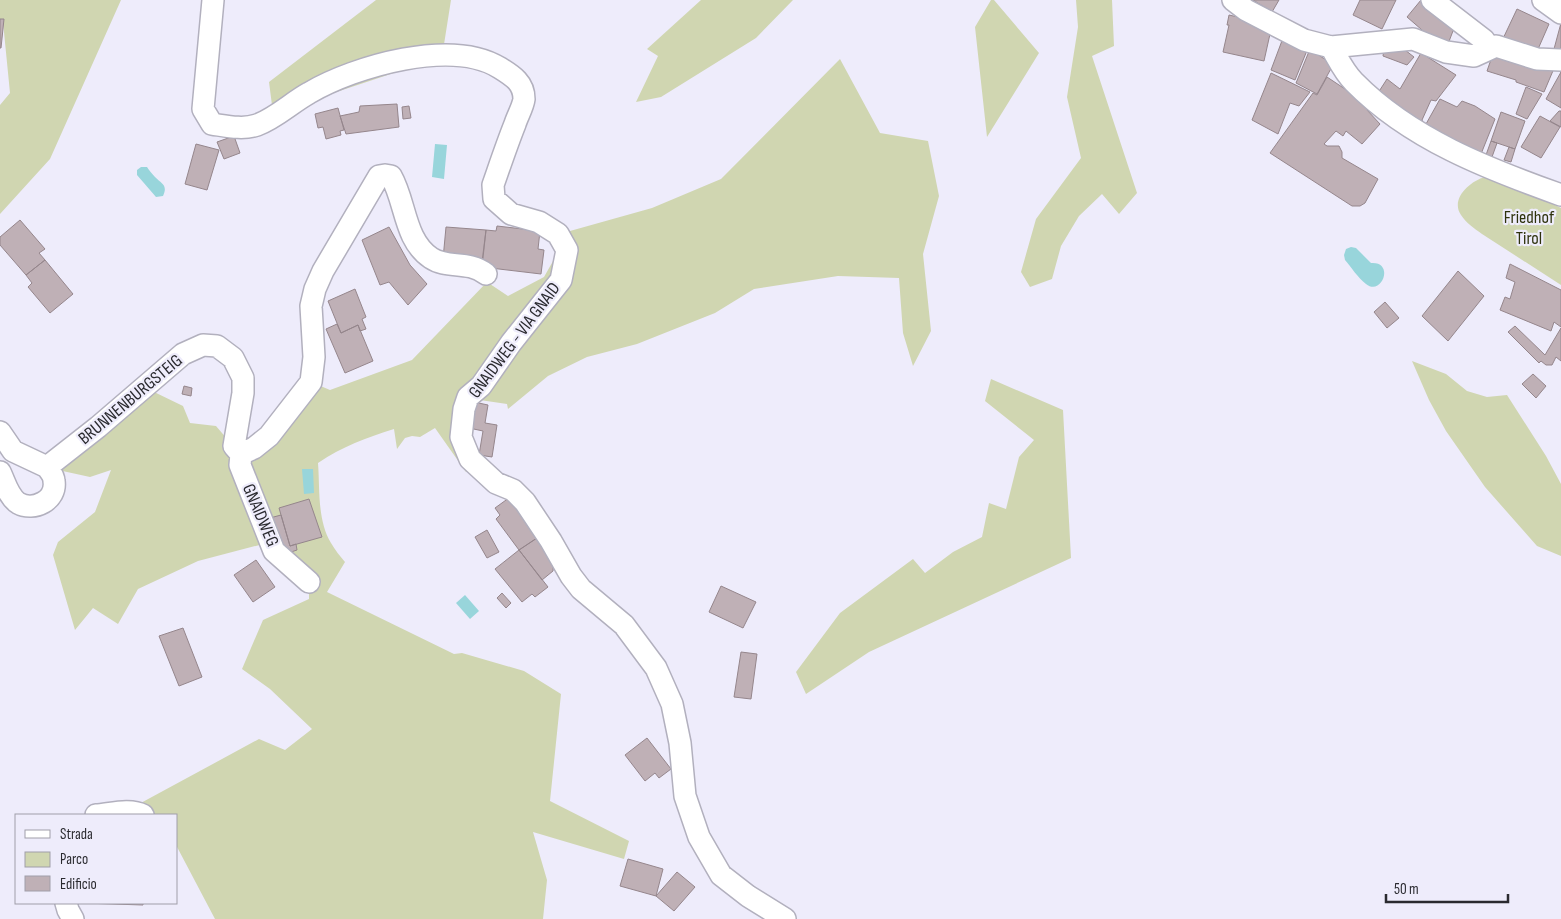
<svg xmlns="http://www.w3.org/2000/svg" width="1561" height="919" font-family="'Sofia Sans Condensed',sans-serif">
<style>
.green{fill:#d0d6b1}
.water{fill:#98d5db}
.building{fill:#bfb0b6;stroke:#95868c}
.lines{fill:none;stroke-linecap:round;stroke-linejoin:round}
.minor-casing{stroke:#b2b0be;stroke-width:24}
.minor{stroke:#fff;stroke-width:21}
.labels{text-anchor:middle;stroke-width:4.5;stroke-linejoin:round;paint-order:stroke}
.park-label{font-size:18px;fill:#2e320d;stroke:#eeecfb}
.street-label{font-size:18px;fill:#2a2a2f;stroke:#eeecfb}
</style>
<rect width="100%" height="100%" fill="#eeecfb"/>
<path class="green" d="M0,0h121l-71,159 -50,55v-109l10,-12 -7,-71 -3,-3z
M376,0h75l-9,57 -169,56 -4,-31z
M701,0h92l-37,38 -95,59 -25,5 22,-46 -11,-7z
M991,0h3l45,53 -52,84 -12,-110z
M1076,0h36l2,46 -22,10 45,137 -18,21 -17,-20 -23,22 -18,30 -9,33 -22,8 -9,-15 15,-53 45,-61 -14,-61 11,-70z
M840,59l40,74 48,8 11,55 -16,58 8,77 -18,35 -10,-33 -4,-55 -61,-2 -84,13 -39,24 -78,31 -50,13 -39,19 -40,33 -1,-5 -34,-5 -9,10 10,54 -8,9 -31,-44 -15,9 -8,-1 -7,2 -8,11 -3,-20c-28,9 -51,17 -76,34 2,25 -1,57 13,80 4,7 9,13 14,19l-18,30 127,62 8,-1 62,18 37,23 -11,107 79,40 -5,18 -91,-27 14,48 -4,39h-328l-39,-74v-30h-31l-19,-4 133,-72 26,11 27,-21 -42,-40 -28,-20 21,-49 46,-21v-17l-69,-117 71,-83 19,8 82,-30 75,-78 21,14 36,-19 26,-46 82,-23 69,-29z
M1485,177h12l64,31v77l-79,-51c-8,-6 -16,-11 -21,-19 -11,-16 9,-34 24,-38z
M1412,361l34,13 21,17 20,6 20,-2 39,61 15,28v72l-24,-10 -52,-59 -39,-56 -17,-31z
M991,379l72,31 8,148 -202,94 -63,42 -10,-22 44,-59 73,-54 12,14 28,-21 29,-15 7,-34 17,6 13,-52 15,-17 -49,-39z
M150,390l33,16 7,17 26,3 24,28 27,89 -69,18 -60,28 -20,35 -25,-16 -18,22 -22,-75 5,-13 37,-30 16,-42 -21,7 -32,-7z"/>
<path class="water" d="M435,144l12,1 -3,34 -12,-2z
M141,167h6c2,3 5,7 8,10 7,7 13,8 8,19l-7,1 -19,-22v-5z
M1351,247l5,1 15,15c24,-2 11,34 -5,21 -8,-6 -15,-17 -21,-24l-1,-5 2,-6z
M302,469h11l1,24 -10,1z
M465,595l14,16 -9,8 -14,-16z"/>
<path class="building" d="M1253,0h26l-7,12z
M1360,0h36l-14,29 -29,-14z
M1421,0h3l32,23 -8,21 -11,-1 -30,-26z
M1517,9l32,15 -14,32 -35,-11z
M1229,15l43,10 -8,36 -41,-9 6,-27h-2z
M0,19h4l-3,29h-1z
M1561,23v29l-7,-3z
M1283,38l25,10 -13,32 -24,-10z
M1384,48l21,2 9,7 -7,8 -24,-9z
M1495,48l60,18 -11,26 -28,-10v-2l-29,-9z
M1310,49l23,16 -16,29 -21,-11z
M1421,53l35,22 -20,26 -5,-1 -9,20 3,6 -49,-30 11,-17 13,10z
M1561,72v36l-15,-9z
M1271,73l39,19 -11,14 -9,-3 -12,31 -26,-14z
M1327,77l24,16 4,-6 18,14 -6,9 13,14 -18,20 -16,-13 -3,5 -7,-5 -12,13 3,2h12l3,6v6l36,21 -13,24 -5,3h-8l-82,-53 43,-60 4,2z
M1526,87l16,7 -15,25 -11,-5z
M1440,99l17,8 5,-6 13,5 20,13 -14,35 -51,-22 -4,-8z
M397,104l2,23 -53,7 -6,-18 19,-4 1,-6z
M409,106l2,12 -8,1 -1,-12z
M338,108l6,22 -4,1 1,4 -15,4 -3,-12 -5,1 -3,-14z
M1559,111h2v16l-11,-6z
M1501,112l24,9 -10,28 -24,-8z
M1540,116l20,11 -19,31 -20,-11z
M234,136l6,17 -16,6 -7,-17z
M1491,141l6,2 -5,14 -6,-2z
M196,144l23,6 -12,40 -22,-6z
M1509,147l6,2 -4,13 -7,-2z
M20,220l25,29 -6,4 6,7 -19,15 -26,-30v-8z
M497,226l43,5 -2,18 6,1 -3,24 -59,-7 4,-37 10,1z
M389,227l21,38 17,19 -19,21 -19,-23 -9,3 -18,-45z
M446,227l40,3 -4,32 -39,-3z
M45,260l28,34 -23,19 -22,-26 4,-4 -6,-8z
M1510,264l51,26v37l-7,-5 -3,9 -51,-21 5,-13 5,2 5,-17 -9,-4z
M1458,271l26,25 -36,45 -26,-25z
M355,289l11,28 -4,2 4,10 -6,2 -2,-6 -17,8 -13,-32z
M1385,302l14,16 -12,10 -13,-16z
M337,324l4,9 17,-8 15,36 -28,12 -19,-44z
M1515,326l30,29 16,-27v33l-5,-4 -4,8h-6l-5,-4 -2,2 -31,-31z
M1533,374l13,12 -10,12 -14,-14z
M184,386l8,2 -1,8 -9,-2z
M474,402l14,3 -3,18 12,2 -5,32 -13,-2 4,-24 -14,-3z
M513,495l27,41 -21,14 -23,-31 4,-4 -5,-7z
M309,499l13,38 -32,9 -11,-38z
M281,515l9,31 6,-2 1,6 -9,3 -8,-3 -10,-32z
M487,530l12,22 -12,6 -12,-21z
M540,536l14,18 -1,17 -11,9 -23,-30z
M519,550l29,37 -13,10 -3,-3 -10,8 -27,-33z
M256,560l19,27 -22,15 -19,-27z
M721,586l35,16 -13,26 -34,-16z
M502,593l9,10 -5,5 -9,-10z
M183,628l19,49 -23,9 -20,-50z
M741,652l16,2 -6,45 -17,-2z
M647,738l24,31 -12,9 -4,-5 -10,8 -20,-26z
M628,859l35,10 -7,27 -36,-10z
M677,872l18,15 -21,24 -18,-15z
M83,903h60v2z"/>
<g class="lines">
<defs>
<path id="minor" d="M213,0l-10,109 9,15c14,2 31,6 45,1 19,-7 34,-22 52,-32 46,-27 143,-55 191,-25 13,8 24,15 24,31 -1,8 -7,18 -9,25 -8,20 -15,41 -22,61l1,14 17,15 28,8 19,12 9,16 -6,30 -50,63 -30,43 -13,11 -4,12 -3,28 9,22 26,24 17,7 12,12 26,39 20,35 10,13 43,36 32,43 16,36 8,39 5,53 14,41 22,38 27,21 37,23
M1233,0l13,10 58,30 27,7 82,-8 33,13 28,4 22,-10 41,13 24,1
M1432,0l52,40 5,8
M1543,0l18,13
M1331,47c7,12 13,25 23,35 56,57 134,87 207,113
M0,432l13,19 34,16
M241,454l13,-6 15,-12 42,-54 3,-25 -3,-51 4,-17 8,-18 56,-95 6,-1 6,1c15,26 13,64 40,82 16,11 37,2 55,16
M241,454l-1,11 34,86 35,31
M47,467l51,-40 85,-73 20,-9 14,1 16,12 10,20v15l-9,53 7,8
M0,472c5,10 8,24 18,31 16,9 39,-3 36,-22 0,-5 -4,-10 -7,-14
M96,815c14,-1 34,-7 47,0
M66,903l2,7 5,9"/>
</defs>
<use href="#minor" class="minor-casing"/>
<use href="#minor" class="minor"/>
</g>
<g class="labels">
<g class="park-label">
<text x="1529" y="223">Friedhof<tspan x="1529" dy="21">Tirol</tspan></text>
</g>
<g class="street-label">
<text transform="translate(514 340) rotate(-53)" y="6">GNAIDWEG - VIA GNAID</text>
<text transform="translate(130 399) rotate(-40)" y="6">BRUNNENBURGSTEIG</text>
<text transform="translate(261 515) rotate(67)" y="6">GNAIDWEG</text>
</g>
</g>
<rect x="15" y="814" width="162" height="90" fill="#eeecfb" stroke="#a09ea9"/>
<rect x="25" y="830" width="25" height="8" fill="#ffffff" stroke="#a09ea9"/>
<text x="60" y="839" font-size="15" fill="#2a2a2f">Strada</text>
<rect x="25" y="852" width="25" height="15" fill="#d0d6b1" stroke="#a09ea9"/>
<text x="60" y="864" font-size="15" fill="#2a2a2f">Parco</text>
<rect x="25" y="876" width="25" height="15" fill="#bfb0b6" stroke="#a09ea9"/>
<text x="60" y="889" font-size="15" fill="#2a2a2f">Edificio</text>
<path d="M1386 894v8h122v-8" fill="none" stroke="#2a2a2f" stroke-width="2.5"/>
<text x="1394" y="894" font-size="15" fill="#2a2a2f" stroke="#eeecfb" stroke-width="4" paint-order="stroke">50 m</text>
</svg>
